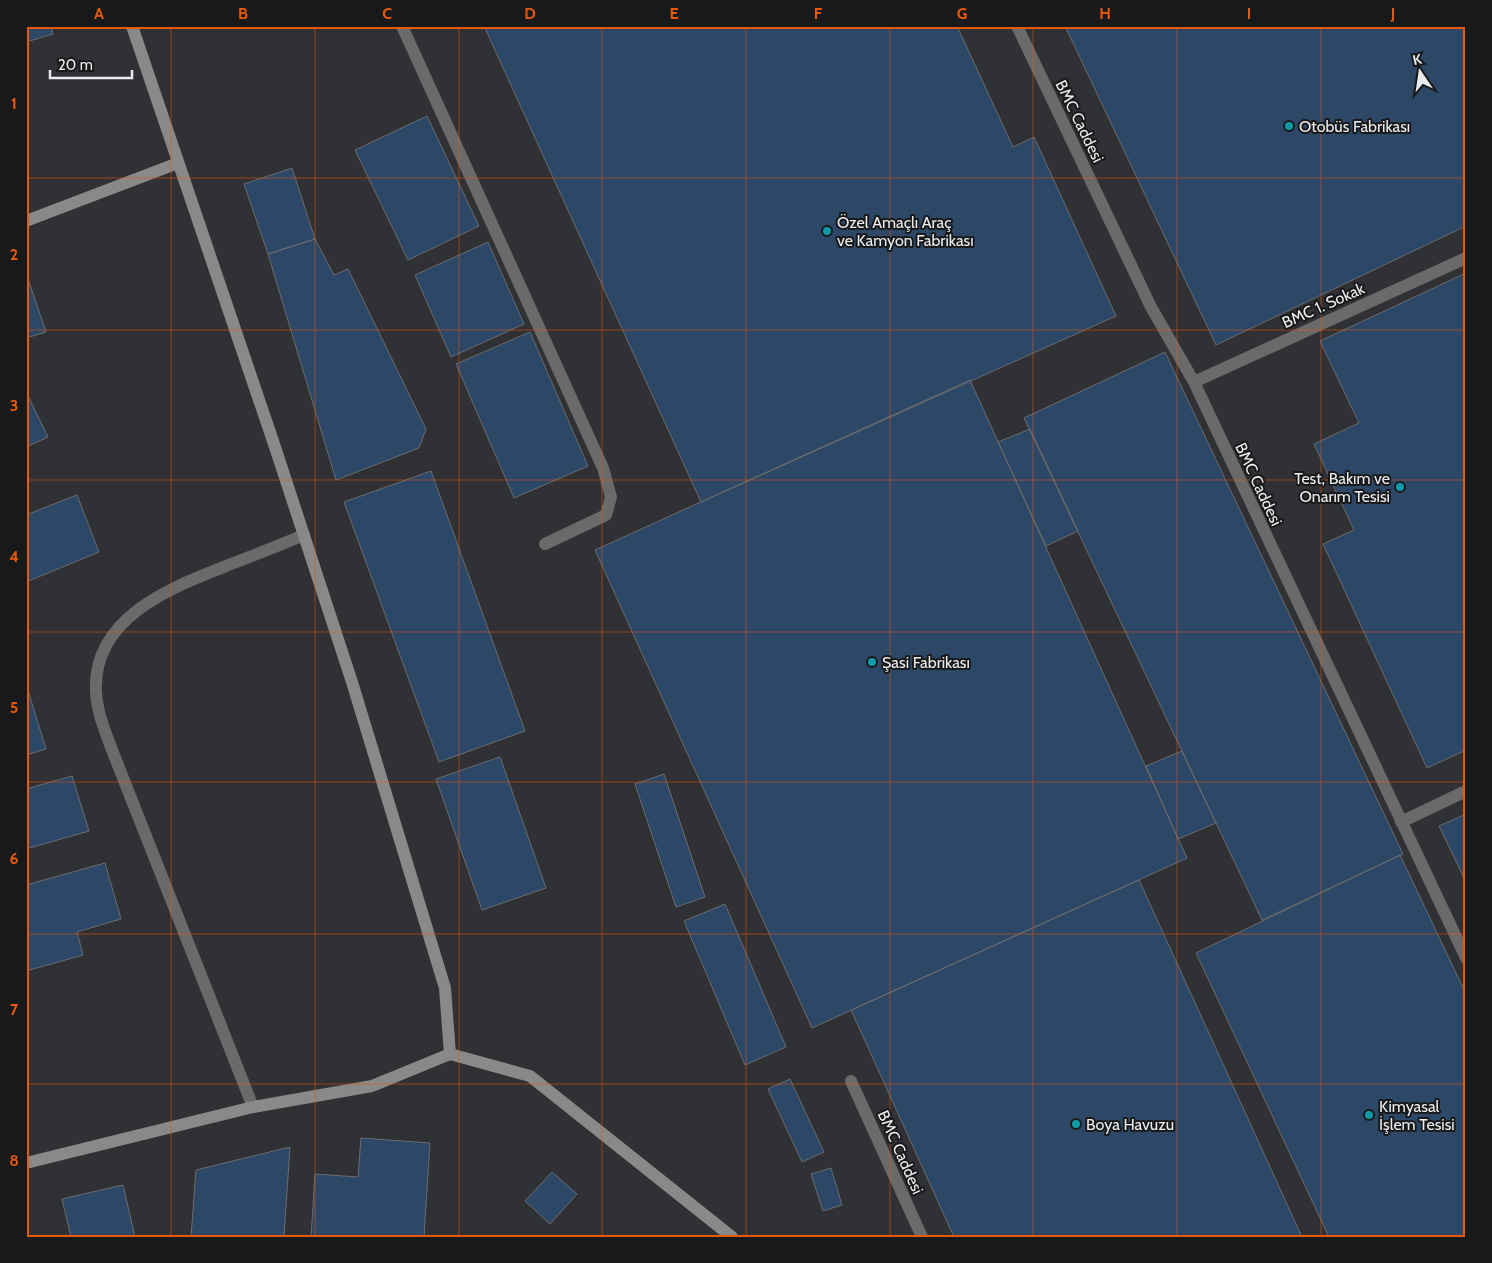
<svg xmlns="http://www.w3.org/2000/svg" width="1492" height="1263" font-family="Cabin,sans-serif">
<style>
.building{fill:#2d4767;stroke:#6a6c6f}
.lines{fill:none;stroke-linecap:round;stroke-linejoin:round}
.lane{stroke:#6b6969;stroke-width:12}
.street{stroke:#6b6969;stroke-width:12}
.secondary{stroke:#8b8888;stroke-width:12}
.grid{fill:none;stroke:#e8590c;stroke-width:1;stroke-opacity:0.55}
.culture-dot{fill:#0f9aa8;stroke:#18191a;stroke-width:2}
.labels{text-anchor:middle;stroke-width:4;stroke-linejoin:round;paint-order:stroke}
.street-label{font-size:16px;fill:#ebecee;stroke:#18191a}
.poi-label{font-size:16px;fill:#ebecee;stroke:#18191a;text-anchor:start}
.neatline{fill:none;stroke:#e8590c;stroke-width:2}
.grid-label{font-size:16px;text-anchor:middle;font-weight:bold;fill:#e8590c}
</style>
<rect width="100%" height="100%" fill="#2f3134"/>
<path class="building" d="M26,26h25l2,8 -27,8z
M484,26h473l56,121 21,-10 82,179 -415,186z
M1065,26h401v200l-250,119z
M427,116l52,110 -71,34 -53,-110z
M292,168l23,71 -47,15 -24,-70z
M315,239l19,36 14,-6 78,160 -7,19 -83,32 -68,-226z
M488,242l36,82 -73,33 -36,-82z
M26,273l20,59 -20,6z
M1466,273v477l-39,18 -104,-224 31,-14 -40,-86 45,-21 -39,-82z
M530,332l58,134 -74,32 -58,-134z
M1165,352l238,502 -141,66 -238,-502z
M970,380l217,478 -375,170 -217,-478z
M26,392l22,45 -22,10z
M1030,429l48,102 -32,15 -48,-104z
M431,471l94,260 -86,31 -95,-260z
M77,495l22,57 -73,30v-67z
M26,684l20,65 -20,6z
M1182,751l34,72 -38,16 -32,-73z
M500,757l46,131 -64,22 -46,-131z
M664,774l41,123 -29,10 -41,-123z
M72,776l17,55 -63,18v-60z
M1466,814v68l-27,-56z
M1400,855l66,139v243h-137l-133,-284z
M105,863l16,56 -44,13 6,23 -57,16v-86z
M1139,880l163,357h-348l-103,-227z
M725,904l61,143 -41,18 -61,-144z
M790,1079l34,73 -22,10 -34,-73z
M361,1138l69,5 -6,94h-113l4,-63 43,3z
M290,1147l-6,90h-93l5,-67z
M831,1168l11,37 -19,6 -12,-37z
M552,1172l25,22 -27,30 -25,-23z
M123,1185l12,52h-64l-9,-38z"/>
<g class="lines">
<path class="lane" d="M402,26l201,442 8,29 -5,18 -61,29
M1401,822l65,-31
M253,1107l-141,-357c-7,-19 -15,-38 -16,-58 -4,-74 74,-104 130,-126 26,-10 52,-20 78,-31"/>
<path class="street" d="M1017,26l134,281 43,75 272,576
M1194,382l272,-124
M851,1081l71,156"/>
<path class="secondary" d="M132,26l142,418 78,238 93,306 5,66
M26,221l152,-58
M26,1163l227,-56 119,-21 78,-32 80,22 202,161"/>
</g>
<path class="grid" d="M171,26v1211M315,26v1211M459,26v1211M602,26v1211M746,26v1211M890,26v1211M1033,26v1211M1177,26v1211M1321,26v1211M26,178h1440M26,330h1440M26,480h1440M26,632h1440M26,782h1440M26,934h1440M26,1084h1440"/>
<g class="culture-dot">
<circle cx="1289" cy="126" r="5"/>
<circle cx="827" cy="231" r="5"/>
<circle cx="1400" cy="487" r="5"/>
<circle cx="872" cy="662" r="5"/>
<circle cx="1369" cy="1115" r="5"/>
<circle cx="1076" cy="1124" r="5"/>
</g>
<g class="labels">
<g class="street-label">
<text transform="translate(1080 121) rotate(64)" y="6">BMC Caddesi</text>
<text transform="translate(1323 305) rotate(-24)" y="6">BMC 1. Sokak</text>
<text transform="translate(1259 484) rotate(65)" y="6">BMC Caddesi</text>
<text transform="translate(901 1152) rotate(66)" y="6">BMC Caddesi</text>
</g>
<g class="poi-label">
<text x="1299" y="132">Otobüs Fabrikası</text>
<text x="837" y="228">Özel Amaçlı Araç<tspan x="837" dy="18">ve Kamyon Fabrikası</tspan></text>
<text x="1390" y="484" text-anchor="end">Test, Bakım ve<tspan x="1390" dy="18">Onarım Tesisi</tspan></text>
<text x="882" y="668">Şasi Fabrikası</text>
<text x="1379" y="1112">Kimyasal<tspan x="1379" dy="18">İşlem Tesisi</tspan></text>
<text x="1086" y="1130">Boya Havuzu</text>
</g>
</g>
<rect width="1492" height="1263" fill="none" stroke="#18191a" stroke-width="55"/>
<g transform="translate(1420 72) rotate(347)" stroke="#18191a" stroke-width="4" paint-order="stroke">
<path d="M0-4L9 19L0 12L-9 19Z" fill="#ebecee"/>
<text y="-8" font-size="14" font-weight="bold" text-anchor="middle" fill="#ebecee">K</text>
</g>
<path d="M50 70v8h82v-8" fill="none" stroke="#ebecee" stroke-width="2.5"/>
<text x="58" y="70" font-size="15" fill="#ebecee" stroke="#18191a" stroke-width="4" paint-order="stroke">20 m</text>
<rect x="28" y="28" width="1436" height="1208" class="neatline"/>
<g class="grid-label">
<text x="99" y="19">A</text>
<text x="243" y="19">B</text>
<text x="387" y="19">C</text>
<text x="530" y="19">D</text>
<text x="674" y="19">E</text>
<text x="818" y="19">F</text>
<text x="962" y="19">G</text>
<text x="1105" y="19">H</text>
<text x="1249" y="19">I</text>
<text x="1393" y="19">J</text>
<text x="14" y="109">1</text>
<text x="14" y="260">2</text>
<text x="14" y="411">3</text>
<text x="14" y="562">4</text>
<text x="14" y="713">5</text>
<text x="14" y="864">6</text>
<text x="14" y="1015">7</text>
<text x="14" y="1166">8</text>
</g>
</svg>
